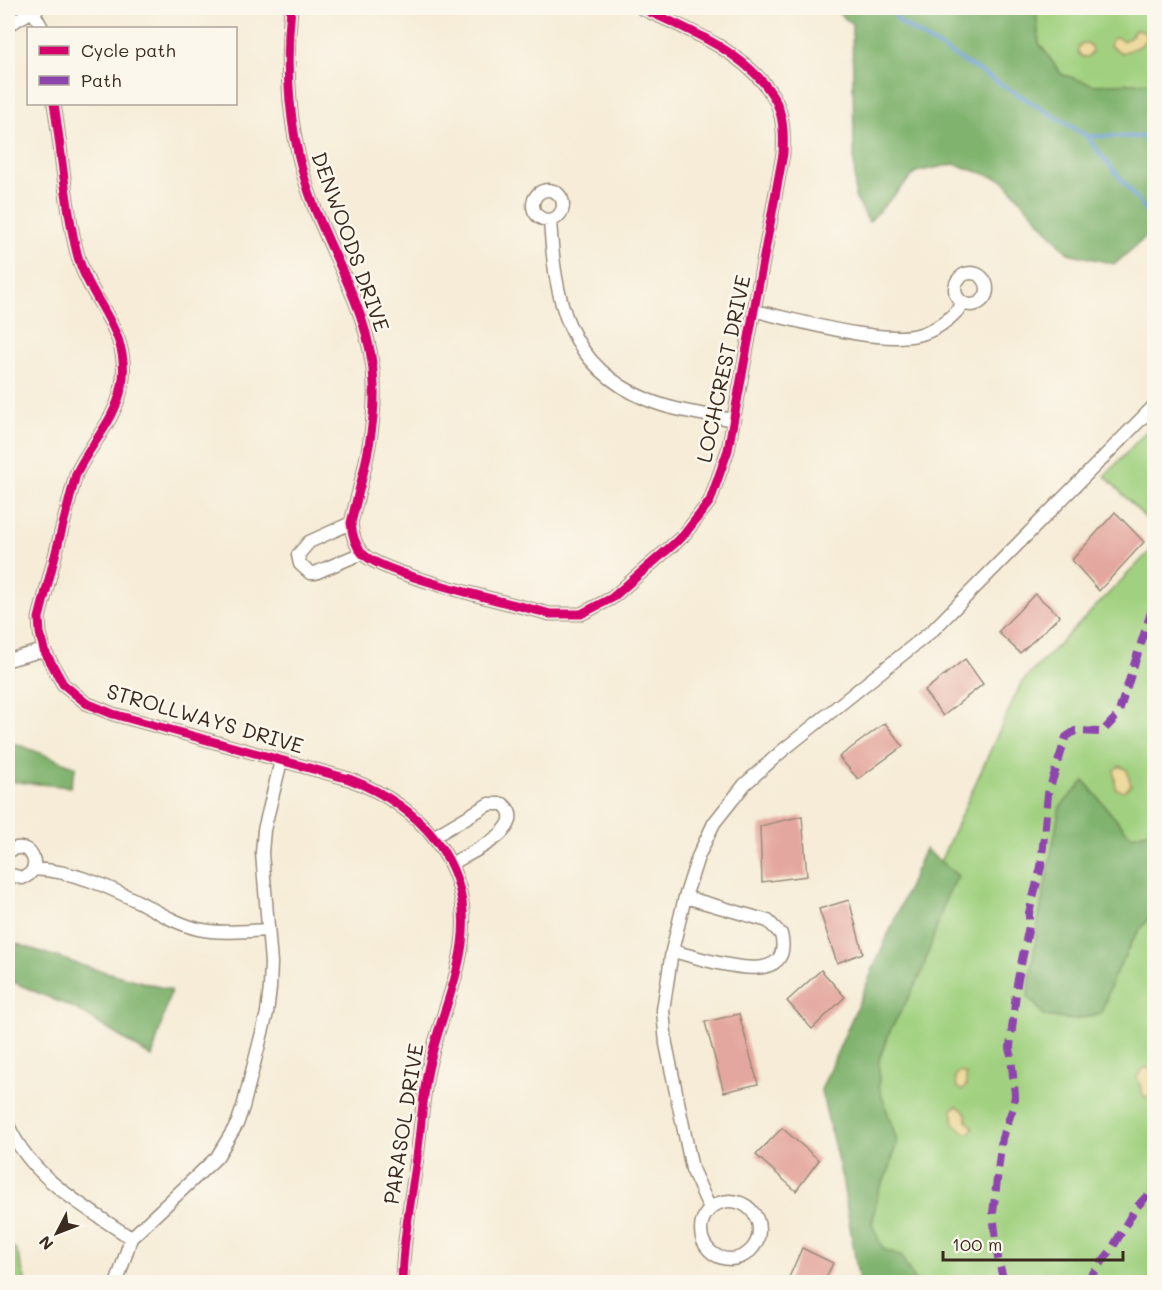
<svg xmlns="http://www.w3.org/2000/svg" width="1162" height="1290" font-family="Mali,sans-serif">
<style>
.green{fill:#a1d180;stroke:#6e7e4f;stroke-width:1.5}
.forest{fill:#80b36e;stroke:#5e6e46;stroke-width:1.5}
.sand{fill:#eeda9e;stroke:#94825e;stroke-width:1.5}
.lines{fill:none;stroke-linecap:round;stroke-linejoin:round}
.stream{stroke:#6f9fd8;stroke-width:4}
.building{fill:#e4a79f}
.street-casing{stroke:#988b7a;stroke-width:15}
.street{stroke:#fff;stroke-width:12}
.quiet{stroke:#8e44ad;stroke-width:8;stroke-dasharray:15 8;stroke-linecap:butt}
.cycleway-casing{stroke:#fbf7ec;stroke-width:13}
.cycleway{stroke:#d6006c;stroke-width:9}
.labels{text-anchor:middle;stroke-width:5;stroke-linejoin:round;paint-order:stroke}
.street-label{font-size:21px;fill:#3b2a1e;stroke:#fbf7ec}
</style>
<rect width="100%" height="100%" fill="#fbf7ec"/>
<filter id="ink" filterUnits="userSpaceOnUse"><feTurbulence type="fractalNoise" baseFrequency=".0167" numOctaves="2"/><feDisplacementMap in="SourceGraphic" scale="12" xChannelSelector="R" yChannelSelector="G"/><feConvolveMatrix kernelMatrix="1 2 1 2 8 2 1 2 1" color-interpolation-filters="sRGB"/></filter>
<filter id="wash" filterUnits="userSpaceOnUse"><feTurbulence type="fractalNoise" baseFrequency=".008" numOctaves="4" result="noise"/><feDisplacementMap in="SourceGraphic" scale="24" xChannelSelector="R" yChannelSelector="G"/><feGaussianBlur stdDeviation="1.35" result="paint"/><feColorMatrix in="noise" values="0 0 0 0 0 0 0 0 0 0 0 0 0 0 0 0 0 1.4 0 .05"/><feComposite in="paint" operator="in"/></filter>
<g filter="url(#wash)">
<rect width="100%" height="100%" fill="#f6ecd7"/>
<path class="green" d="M932,8h222v191z
M1154,423v119l-1,-16 -48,-50z
M1154,547v735h-282l-40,-182 189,-417z
M8,1243l9,9 9,30h-18z"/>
<path class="forest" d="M832,8h204l3,35 22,31 33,11 60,-3v148l-39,34 -47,-11 -65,-73 -49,-16 -38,8 -47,50 -14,-25 -3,-173z
M8,744h9l59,23 -6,20 -62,-6z
M1084,781c17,18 29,38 48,55l22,-6v80l-21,30 -20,39 -12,35 -28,6 -28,-4 -17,-20 11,-79 21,-110z
M925,849l33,27 -12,22 -25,77 -30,54 -12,31v27l18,54 -7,27 -12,24 -6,32 11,25 18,7 15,26h-57l-17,-104 -21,-88z
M8,941l76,25 87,24 -19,67 -76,-48 -68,-29z"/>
<path class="sand" d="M1135,30l7,1 6,6 -8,9 -18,7 -12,-7 2,-7 5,-2 5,4 8,-3z
M1078 50a7 7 0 1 1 14 0a7 7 0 1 1-14 0Z
M1120,766l7,4 4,15 -7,6 -8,-2 -2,-19z
M1144,1068h5l4,6 -2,10 3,9 -7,5 -4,-3 -6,-19z
M959,1072l7,2v12l-4,5 -5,-4 -2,-10z
M957,1106l9,7 1,8 6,7 -3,5h-4l-12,-9 -2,-15z"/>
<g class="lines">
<path class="stream" d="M890,8l9,13 9,7 179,108 60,1 7,-3
M1087,137l67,83"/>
</g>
<g id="blocks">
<path class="building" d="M1115,512l29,30 -45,49 -27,-31z
M1035,594l25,22 -40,37 -22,-21z
M965,659l18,25 -40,32 -19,-25z
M885,723l18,23 -45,33 -19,-22z
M802,816l5,60 -45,6 -2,-56z
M849,900l14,53 -26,10 -18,-54z
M821,970l24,27 -33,32 -25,-28z
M739,1014l19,70 -34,8 -19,-70z
M782,1128l37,32 -23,31 -40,-36z
M802,1248l31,15 -9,19h-37z"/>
</g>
</g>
<g filter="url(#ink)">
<use href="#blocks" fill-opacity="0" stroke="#988b7a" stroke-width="1.5"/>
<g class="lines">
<defs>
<path id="street" d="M291,8c-7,67 -1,137 24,201 23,58 57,111 59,175 2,47 -12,94 -23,139 1,11 3,21 11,30 20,22 153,51 188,61h31l31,-16 71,-62 27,-35 18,-51 55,-296c1,-19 1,-40 -10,-58 -27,-44 -87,-68 -132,-88
M33,11l9,17
M8,25l30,-17
M54,104c8,47 11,103 23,149 12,48 55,78 45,132 -6,35 -32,59 -46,89l-37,144 1,15 4,17 19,34 23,19 27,11 236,65c71,27 124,83 113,165 -6,45 -27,87 -35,131 -5,30 -7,61 -11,90 -6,40 -13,78 -14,117
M533 205a15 15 0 1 1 30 0a15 15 0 1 1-30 0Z
M550,220c5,79 16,146 98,180 26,11 57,14 85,20
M955 289a16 16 0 1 1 32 0a16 16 0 1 1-32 0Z
M755,311c43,9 120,33 162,24 19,-4 34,-16 46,-31
M351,523l-42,19 -11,13 2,9 10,9h5l47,-20
M8,660l36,-10
M435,836l54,-32h14c29,24 -36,50 -52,60
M8,852c21,-16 39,18 14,26l-14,-4
M34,869c40,2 73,17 109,35 18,10 35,20 55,25 22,5 47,2 70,1
M672,951c28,6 124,43 109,-17l-13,-13 -83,-24
M8,1125c24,54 76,81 123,113
M701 1230a29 29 0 1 1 58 0a29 29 0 1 1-58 0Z
M710,1209l-18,-40 -26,-125 -3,-34 9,-59 13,-54 13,-40 16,-34 31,-39 37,-33 151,-121 221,-224
M117,1282l14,-44 86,-81 20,-33 6,-17 24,-94 3,-25 1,-25 -9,-110 2,-23 17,-69"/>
</defs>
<use href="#street" class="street-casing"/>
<use href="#street" class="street"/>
<path class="quiet" d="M1004,1282l-6,-24 -5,-45 9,-75 11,-30 2,-13 -5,-48 7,-63 12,-58v-13l12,-46 7,-73 18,-57 9,-6 27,1 16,-17 36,-112
M1086,1282l24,-30 25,-43 19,-21"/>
<defs>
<path id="cycleway" d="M291,8c-7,67 -1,137 24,201 23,58 57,111 59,175 2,47 -12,94 -23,139 1,11 3,21 11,30 20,22 153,51 188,61h31l31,-16 71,-62 27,-35 18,-51 55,-296c1,-19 1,-40 -10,-58 -27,-44 -87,-68 -132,-88
M54,104c8,47 11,103 23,149 12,48 55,78 45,132 -6,35 -32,59 -46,89l-37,144 1,15 4,17 19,34 23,19 27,11 236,65c71,27 124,83 113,165 -6,45 -27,87 -35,131 -5,30 -7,61 -11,90 -6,40 -13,78 -14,117"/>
</defs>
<use href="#cycleway" class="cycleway-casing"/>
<use href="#cycleway" class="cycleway"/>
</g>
</g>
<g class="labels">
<g class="street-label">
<text transform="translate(350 242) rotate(70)" y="7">DENWOODS DRIVE</text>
<text transform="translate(724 369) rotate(-78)" y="7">LOCHCREST DRIVE</text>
<text transform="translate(205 719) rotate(16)" y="7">STROLLWAYS DRIVE</text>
<text transform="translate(404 1124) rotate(-81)" y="7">PARASOL DRIVE</text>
</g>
</g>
<rect width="1162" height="1290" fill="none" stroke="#fbf7ec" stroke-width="30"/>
<rect x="27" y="27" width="210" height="78" fill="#fbf7ec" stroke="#aea59a" stroke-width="1.5"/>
<rect x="39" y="46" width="30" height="9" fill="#d6006c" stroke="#aea59a" stroke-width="1.5"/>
<text x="81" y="57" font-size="18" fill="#3b2a1e">Cycle path</text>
<rect x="39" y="76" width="30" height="9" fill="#8e44ad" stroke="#aea59a" stroke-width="1.5"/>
<text x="81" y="87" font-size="18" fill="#3b2a1e">Path</text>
<g transform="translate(57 1233) rotate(228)" stroke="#fbf7ec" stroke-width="4.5" paint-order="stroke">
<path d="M0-4.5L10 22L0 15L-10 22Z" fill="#3b2a1e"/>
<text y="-9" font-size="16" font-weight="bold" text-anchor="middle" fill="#3b2a1e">N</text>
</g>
<path d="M943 1251v9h180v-9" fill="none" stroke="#3b2a1e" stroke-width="3"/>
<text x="952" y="1251" font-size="18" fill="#3b2a1e" stroke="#fbf7ec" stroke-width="4.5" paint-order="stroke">100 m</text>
</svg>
